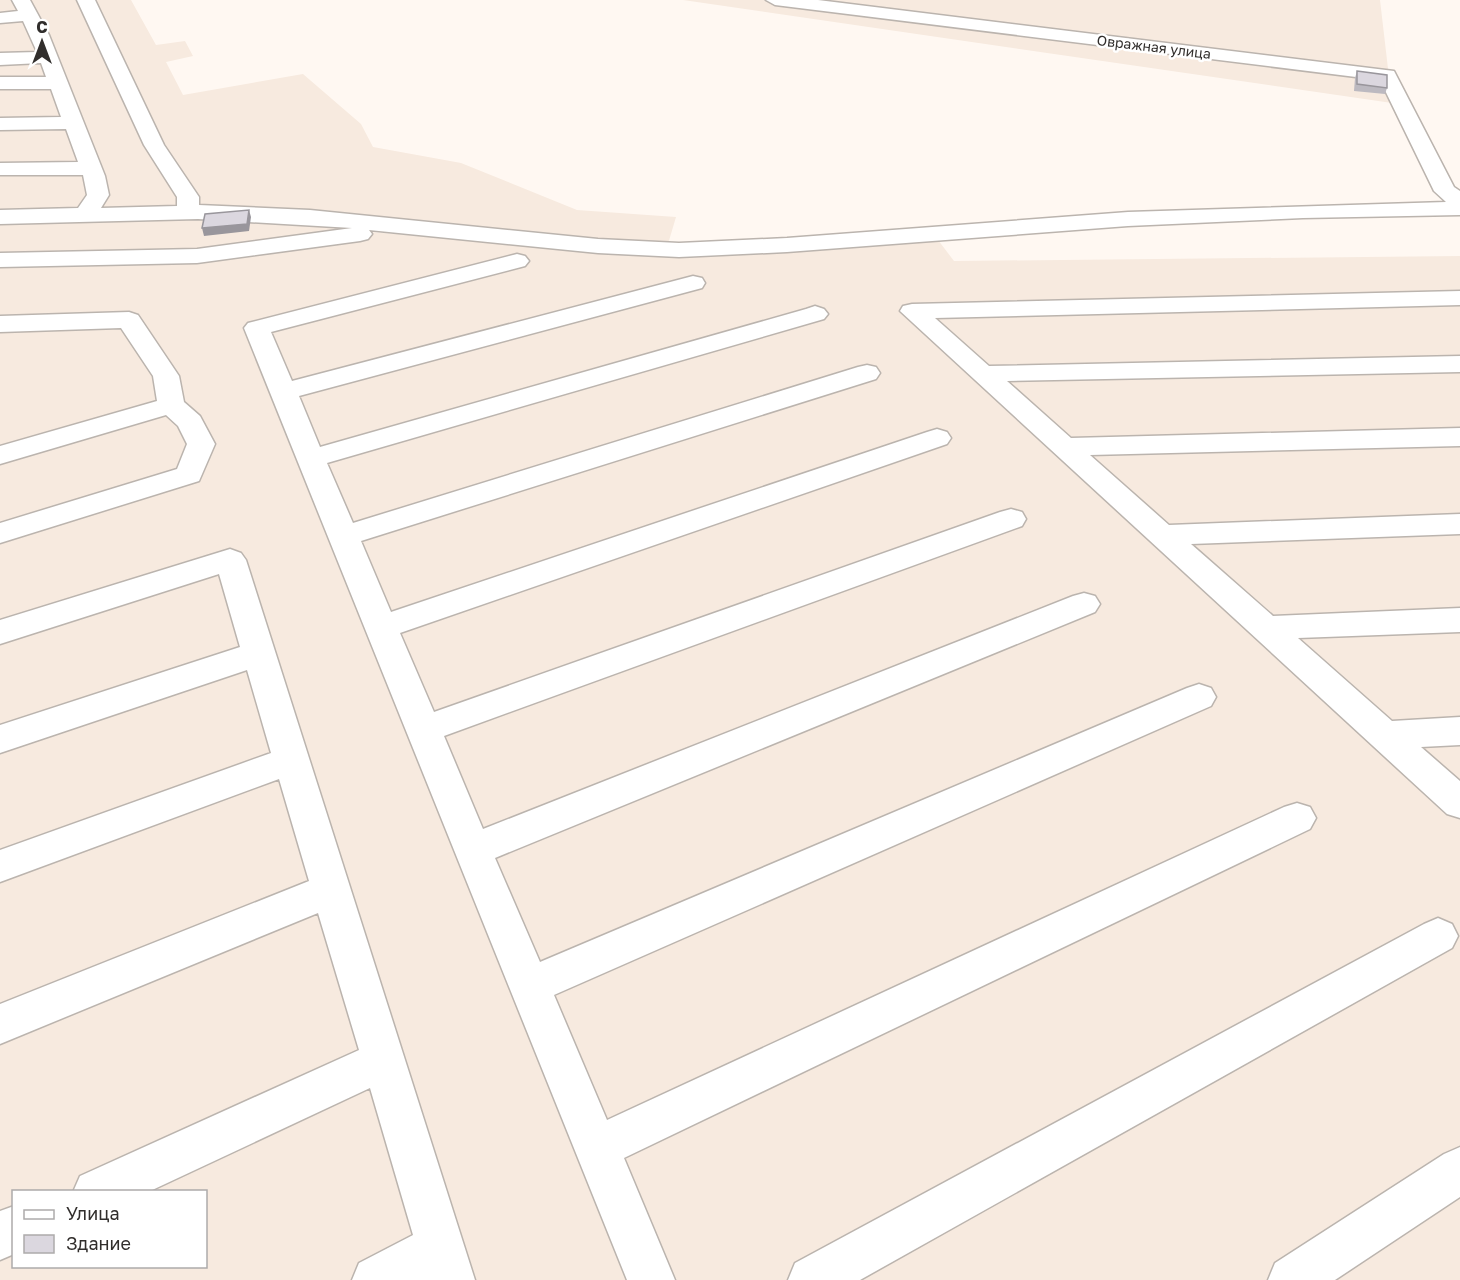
<svg xmlns="http://www.w3.org/2000/svg" width="1460" height="1280" font-family="'Golos Text',sans-serif">
<style>
.built{fill:#f7eadf;fill-rule:evenodd}
.lines{fill:none;stroke-linecap:round;stroke-linejoin:round}
.minor-casing{stroke:#bbb4ae;stroke-width:3}
.minor{fill:#fff;fill-rule:evenodd}
.wall{fill:#bcb9c0}
.shaded-wall{fill:#99969c}
.building{fill:#dbd7df;stroke:#99969c;stroke-width:1.5}
.labels{text-anchor:middle;stroke-width:5;stroke-linejoin:round;paint-order:stroke}
.far-street-label{font-size:14px;fill:#312e2c;stroke:#fff}
</style>
<rect width="100%" height="100%" fill="#fff8f2"/>
<path class="built" d="M0,0h131l25,45 29,-4 8,15 -27,6 17,33 120,-21 58,50 12,23 88,16 116,47 99,7 -8,27 -91,-5 -231,-26 -6,17 296,21 299,-15 19,25 506,-5v1024h-1460zM14,1192h192v74h-192z
M683,0h697l12,103z"/>
<g class="lines">
<defs>
<path id="minor" d="M12,0h18l19,35 56,141 4,19 -8,13 76,-2v-9l-33,-52 -67,-145h18l69,145 35,52v8l111,5 288,29 81,4 108,-5 341,-26 318,-10 -12,-11 -54,-111 -605,-75 -9,-5h52l576,71 60,116 6,4v24l-157,3 -175,8 -341,26 -108,5 -81,-4 -229,-23 3,4 -4,5 -8,2 -163,22 -197,4v-14l197,-4 155,-21 -154,-9 -198,5v-14l78,-2 9,-13 -4,-20h-83v-12l78,-1 -12,-33 -66,1v-12l61,-1 -10,-28h-51v-12h46l-5,-14 -41,2v-12l37,-1 -14,-31 -23,2v-10l18,-2z
M517,254l8,2 4,5 -4,5 -254,66 21,49 401,-105 9,2 3,5 -3,5 -403,108 21,51 486,-138 9,-3 9,3 4,5 -4,5 -497,144 26,60 505,-156 9,-2 9,2 4,6 -4,6 -515,162 30,71 536,-180 10,-3 10,3 4,6 -4,6 -547,189 34,79 566,-200 11,-3 11,3 4,7 -4,7 -578,210 39,93 590,-233 11,-3 11,3 5,8 -5,8 -600,246 45,104 647,-274 12,-4 12,4 5,9 -5,9 -657,289 53,125 677,-313 13,-4 13,4 6,11 -6,11 -686,329 51,122h-48l-383,-952 4,-5z
M1460,291v14l-525,13 54,48 471,-10v16l-453,9 64,57 389,-10v18l-370,9 79,70 291,-11v20l-269,10 82,72 187,-8v24l-162,6 94,83 68,-4v28l-39,2 39,34v37l-13,-4 -547,-503 3,-5 9,-2z
M129,312l9,3 41,61 5,26 16,14 15,28 -16,37 -199,62v-20l177,-54 10,-25 -9,-18 -12,-11 -166,49v-18l157,-45 -4,-25 -32,-48 -121,4v-16z
M230,549l11,4 5,7 229,720h-123l7,-17 54,-28 -43,-147 -222,104h-75l7,-16 279,-126 -41,-137 -318,131v-40l309,-123 -30,-102 -279,103v-32l271,-97 -24,-83 -247,83v-28l240,-78 -21,-73 -219,70v-24z
M1438,918l14,6 6,12 -6,12 -592,332h-72l7,-17 629,-339z
M1460,1147v50l-125,83h-67l7,-17 169,-109z
M14,1206v48l-14,6v-49z"/>
</defs>
<use href="#minor" class="minor-casing"/>
<use href="#minor" class="minor"/>
</g>
<path class="wall" d="M1357,71l30,17 -2,6 -31,-3 1,-13z"/>
<path class="shaded-wall" d="M249,210l2,7 -2,14 -45,5 -2,-8z"/>
<path class="building" d="M1357,71l30,4v13l-30,-4z
M249,210l-2,14 -45,4 3,-14z"/>
<g class="labels">
<g class="far-street-label">
<text transform="translate(1154 47) rotate(7)" y="5">Овражная улица</text>
</g>
</g>
<rect x="12" y="1190" width="195" height="78" fill="#ffffff" stroke="#adabab" stroke-width="1.5"/>
<rect x="24" y="1210" width="30" height="9" fill="#ffffff" stroke="#adabab" stroke-width="1.5"/>
<text x="66" y="1220" font-size="18" fill="#312e2c">Улица</text>
<rect x="24" y="1235" width="30" height="18" fill="#dbd7df" stroke="#adabab" stroke-width="1.5"/>
<text x="66" y="1250" font-size="18" fill="#312e2c">Здание</text>
<g transform="translate(42 42)" stroke="#ffffff" stroke-width="4.5" paint-order="stroke">
<path d="M0-4.5L10 22L0 15L-10 22Z" fill="#312e2c"/>
<text y="-9" font-size="16" font-weight="bold" text-anchor="middle" fill="#312e2c">С</text>
</g>
</svg>
